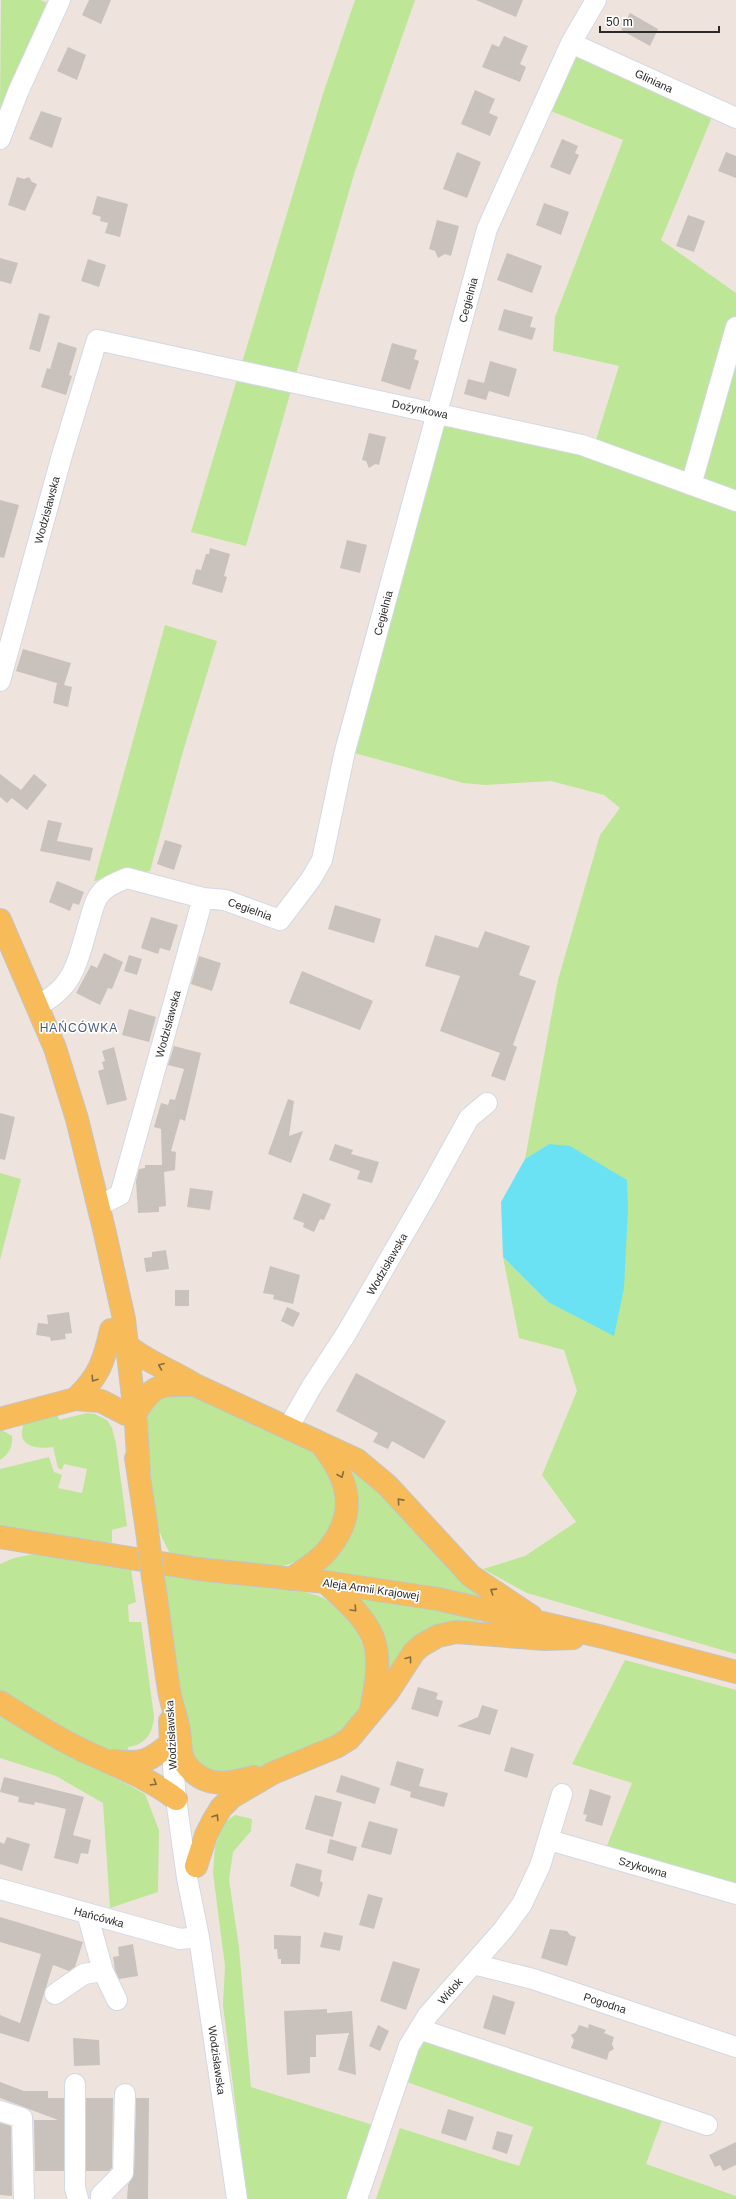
<svg xmlns="http://www.w3.org/2000/svg" width="736" height="2199" font-family="Arial,sans-serif">
<style>
.green{fill:#bde697}
.water{fill:#6be2f4}
.building{fill:#c9c1bc}
.lines{fill:none;stroke-linecap:round;stroke-linejoin:round}
.minor-casing{stroke:#d2d8e4;stroke-width:22}
.major-casing{stroke:#c4c4c4;stroke-width:24}
.minor{stroke:#fff;stroke-width:20}
.major{stroke:#f7bc59;stroke-width:22}
.major-bridge-casing{stroke:#c4c4c4;stroke-width:24;stroke-linecap:butt}
.major-bridge{stroke:#f7bc59;stroke-width:22}
.oneway{stroke:#876c40}
.labels{text-anchor:middle;stroke-width:3.5;stroke-linejoin:round;paint-order:stroke}
.street-label{font-size:11px;fill:#2b2b2b;stroke:#fff}
.neighbourhood-label{font-size:12px;letter-spacing:1px;fill:#495a7e;stroke:#fff}
</style>
<rect width="100%" height="100%" fill="#eee4dd"/>
<path class="green" d="M1,0h39l7,3 -47,112z
M355,0h60l-61,174 -108,372 -55,-14 132,-438z
M575,52l137,65 -51,123 75,53v1361l-209,-61 -44,-24 42,-13 51,-34 -34,-47 35,-84 -13,-41 -45,-12 -16,-81 45,45 1,-158 -24,15 33,-179 42,-145 20,-27 -16,-13 -53,-14 -66,4 -22,-2 -112,-31 97,-341 148,29 23,-74 -66,-15 2,-34 68,-177 -77,-31z
M165,625l52,16 -33,107 -34,123 -56,10z
M0,1173l21,6 -21,81z
M174,1391l25,6 111,52c18,15 30,38 26,62 -3,16 -10,28 -22,38 -10,8 -20,15 -32,17 -28,5 -82,-8 -112,-12l-11,-23 -16,-97 3,-24 8,-9z
M57,1412l2,8 28,-7 8,1 12,6 5,8 4,16 11,82 -15,4v13l-112,-16v-58l49,-12 5,15 8,3 -4,13 24,5 5,-24 -23,-5 -2,6 -4,-2 -5,-21c-20,3 -39,-3 -28,-26z
M0,1429l12,7c1,11 -3,18 -12,24z
M352,1466l133,127 -3,7 -161,-29c32,-25 46,-65 30,-103z
M34,1554l97,15 5,33 -8,3 1,17h12l13,94c-1,18 -9,29 -26,31l1,10 -53,-20 -76,-47v-126l14,-6z
M164,1575l129,15c12,2 25,4 35,11 51,35 53,104 2,140l-94,36 -22,-3 -20,-12 -11,-43z
M362,1596l117,22 -1,9 -86,45 -3,-2c-1,-26 -10,-53 -30,-71z
M625,1660l111,30v195l-130,-37 26,-65 -60,-19z
M0,1716l145,78 14,36 -1,62 -48,16 -7,-105 -47,-27 -56,-18z
M235,1815l17,4 -1,12 -18,21 -4,28 10,67 12,140 122,38 -24,74h-102l-24,-194 2,-39 -12,-93 2,-27 9,-23z
M423,2036l239,84 -16,44 90,32v3h-360l24,-71 119,38 14,-39 -126,-45z"/>
<path class="water" d="M549,1144l21,2 57,34 1,29 -4,79 -10,48 -66,-34 -45,-45 -2,-55 24,-43z"/>
<path class="building" d="M89,0h22l-10,24 -19,-9z
M476,0h47l-7,17z
M630,13l28,16 -8,17 -29,-16z
M504,36l24,10 -8,18 6,3 -6,15 -38,-15 10,-23 7,3z
M68,47l18,8 -9,25 -20,-9z
M475,90l20,9 -6,14 9,4 -8,19 -29,-12z
M41,111l21,7 -10,30 -23,-9z
M562,139l16,7 -3,7 4,2 -9,20 -20,-8z
M457,152l24,10 -14,36 -24,-9z
M726,152l10,4v22l-18,-7z
M17,177l7,2 5,-2 3,5 5,2 -12,27 -17,-6z
M97,196l31,8 -8,33 -15,-4 3,-10 -8,-2 1,-4 -9,-3z
M544,203l25,9 -8,23 -25,-10z
M688,215l17,6 -11,31 -18,-6z
M437,220l22,6 -8,30 -6,-2 -7,4 -3,-7 -6,-2z
M507,253l35,13 -10,27 -35,-13z
M0,258l18,5 -7,21 -11,-3z
M88,259l18,6 -7,22 -18,-6z
M504,309l29,8 -3,10 6,1 -4,12 -34,-10z
M39,313l11,3 -10,36 -11,-3z
M58,342l19,6 -8,27 3,1 -6,19 -25,-8 6,-19 3,1z
M392,343l25,7 -3,9 5,2 -9,29 -29,-9z
M490,361l27,8 -8,28 -20,-6 -3,9 -22,-6 4,-15 16,4z
M369,433l17,4 -7,28 -4,-1 -6,4 -3,-7 -4,-1z
M0,500l19,5 -15,53 -4,-1z
M347,540l20,5 -7,28 -20,-5z
M210,548l20,6 -6,22 3,1 -5,16 -30,-9 4,-15 5,1 5,-16h3z
M23,649l48,14 -7,22 8,2 -4,20 -15,-4 4,-20 3,1 -44,-13z
M0,774l21,16 13,-16 13,11 -20,25 -15,-12 -5,5 -7,-6z
M48,820l14,3 -5,18 36,7 -3,13 -50,-10z
M165,840l17,5 -8,25 -17,-6z
M57,881l27,11 -5,13 -6,-2 -3,8 -21,-9z
M335,905l46,14 -7,24 -46,-14z
M151,917l27,8 -8,26 -10,-3 -2,6 -17,-6z
M485,931l45,15 -11,29 17,6 -23,64 4,2 -12,34 -14,-5 9,-23 -60,-22 20,-55 -35,-10 10,-31 43,13z
M104,953l19,9 -11,27 -4,-1 -8,17 -24,-12 15,-28 6,3z
M129,955l13,4 -5,16 -13,-4z
M199,956l22,7 -9,28 -21,-7z
M302,971l71,30 -13,29 -71,-27z
M129,1009l27,8 -7,25 -27,-7z
M174,1046l27,7 -16,68 -5,-2 -9,32 5,1 -1,18 -11,2 2,34 -7,1v5l-21,1 -2,-32 3,-12 6,-1v-3h17l-1,-36 -7,-2 7,-24 7,2 2,-6 5,1 9,-31 -16,-4z
M114,1047l13,53 -20,5 -9,-34 6,-2 -2,-7 3,-1 -3,-10z
M288,1099l6,2 -5,35 14,-5 -12,32 -23,-9z
M0,1113l15,4 -10,43 -5,-1z
M335,1144l18,6 -2,4 28,8 -7,21 -15,-4 3,-8 -31,-11z
M190,1188l23,3 -3,19 -23,-3z
M303,1193l28,11 -7,16 -4,-1 -6,13 -11,-5 1,-4 -11,-4z
M166,1250l3,19 -23,3 -2,-14 8,-1v-5z
M270,1266l30,9 -7,29 -20,-5 1,-4 -11,-2z
M175,1290h14v16h-14z
M287,1307l13,6 -7,14 -12,-6z
M69,1312l3,21 -7,1 1,5 -15,2 -1,-4 -14,-2 2,-12 10,1 -1,-9z
M356,1373l90,48 -22,38 -32,-18 -4,8 -15,-7 5,-9 -42,-22z
M418,1687l20,6 -2,6 7,2 -5,16 -27,-8z
M482,1705l16,5 -8,25 -33,-9 21,-9z
M511,1747l23,7 -7,24 -23,-7z
M397,1761l27,8 -5,17 29,7 -4,14 -34,-10 1,-5 -21,-7z
M341,1775l39,13 -5,16 -39,-12z
M4,1777l80,20 -11,38 18,5 -3,14 -7,-1 -3,11 -24,-6 12,-49 -31,-7 -1,3 -16,-3 1,-5 -19,-5z
M590,1789l21,7 -9,30 -17,-5 2,-6 -4,-1z
M315,1795l27,7 -9,35 -28,-8z
M369,1821l29,8 -7,26 -30,-8z
M7,1837l23,7 -8,27 -22,-7v-22l4,2z
M330,1839l27,8 -4,14 -26,-8z
M296,1863l26,7 -2,11 3,2 -4,14 -29,-11z
M368,1894l15,4 -9,31 -15,-4z
M0,1917l83,25 -8,25 -6,4 -16,-6 -24,77 -29,-9v-18l20,8 21,-69 -41,-12z
M550,1929l17,2 3,4 6,2 -9,29 -26,-8z
M324,1932l19,4 -3,15 -20,-4z
M274,1935l27,1 -1,28h-19v-5h-3l-1,-10h-3z
M133,1944l5,32 -19,3 -4,-9 -2,-13 6,-1 -1,-9z
M393,1961l27,8 -14,41 -26,-9z
M493,1995l22,7 -10,33 -22,-7z
M327,2009v4l25,-2 4,64 -18,-5 11,-37 -33,2v22h-6v16l-23,2 -3,-64z
M589,2024l17,6 -2,3 10,4 -2,7 2,5 -5,3 -2,8 -36,-12 3,-8 -3,-5 5,-3 3,-7 9,3z
M378,2025l11,6 -9,20 -11,-5z
M73,2038l26,2 1,25 -26,1z
M0,2082l24,9h24v7h16v73h-29l-1,-51h24l-58,-22z
M86,2098h27l-1,70 -3,3h-23z
M136,2098h13l-1,101h-21l1,-14 6,-12z
M448,2109l26,8 -8,24 -25,-8z
M0,2123l11,3 1,70 -12,-1z
M497,2131l16,4 -6,19 -15,-5z
M736,2142v23l-13,6 -3,-6 -5,2 -6,-12z"/>
<g class="lines">
<defs>
<path id="minor" d="M571,43l165,75
M0,139l18,-47 42,-92
M691,485l45,-158
M0,681l62,-226 35,-115 485,105 154,56
M38,1005c39,-19 40,-48 52,-86 3,-11 6,-23 15,-30 7,-5 15,-8 22,-11l76,20 22,2 55,20 31,-41 11,-19 23,-109 142,-522 84,-186 25,-43
M98,1206l22,-11 83,-297
M288,1428l24,-42 34,-52 81,-140 42,-76 18,-15
M171,1743l5,56 11,79 12,59 38,262
M549,1840l187,54
M0,1889l180,50 19,-2
M87,1913l16,58 14,29
M473,1964l60,15 203,68
M55,1994l29,-20 19,-3
M419,2029l288,96
M75,2084v104l3,11
M0,2111l22,7 2,81
M101,2199v-4l22,-22 2,-79
M357,2199l52,-153 19,-31 75,-85 19,-26 18,-38 22,-72"/>
<path id="major" d="M0,920l55,128 22,71 27,110 20,90 12,104 3,50
M128,1346c20,17 44,24 67,39l162,75 30,25 84,91 60,40
M75,1399c24,-22 29,-38 36,-69
M135,1414c18,-31 26,-30 59,-29
M0,1419l75,-20 26,2 25,13
M136,1458l11,72
M0,1537l198,32 127,13 113,17 165,38 133,35
M153,1578c6,37 10,74 16,112 2,14 8,27 10,41 2,13 0,27 10,37 19,21 41,15 65,9
M291,1579c11,-8 25,-16 34,-26 34,-38 25,-73 -4,-109
M325,1582c51,45 61,60 46,127
M0,1702c27,17 53,34 82,48 32,15 65,27 94,49
M113,1761c30,3 35,1 58,-18l-1,-22
M196,1866l10,-31 7,-14 8,-13 11,-11 41,-24 63,-26 13,-8 39,-47 26,-40 8,-7 16,-9 18,-4 89,7 28,-1"/>
</defs>
<use href="#minor" class="minor-casing"/>
<use href="#major" class="major-casing"/>
<use href="#minor" class="minor"/>
<use href="#major" class="major"/>
<defs>
<path id="major-bridge" d="M147,1530l6,48"/>
</defs>
<use href="#major-bridge" class="major-bridge-casing"/>
<use href="#major-bridge" class="major-bridge"/>
</g>
<defs><path id="oneway-chevron" d="M-2-3.5L2.5 0L-2 3.5" fill="none" stroke-width="1.6" stroke-linecap="round" stroke-linejoin="round"/></defs>
<g class="oneway">
<use href="#oneway-chevron" transform="translate(161 1366) rotate(-158)"/>
<use href="#oneway-chevron" transform="translate(94 1379) rotate(124)"/>
<use href="#oneway-chevron" transform="translate(341 1475) rotate(68)"/>
<use href="#oneway-chevron" transform="translate(400 1501) rotate(-132)"/>
<use href="#oneway-chevron" transform="translate(493 1591) rotate(-147)"/>
<use href="#oneway-chevron" transform="translate(354 1609) rotate(47)"/>
<use href="#oneway-chevron" transform="translate(409 1659) rotate(-53)"/>
<use href="#oneway-chevron" transform="translate(154 1783) rotate(32)"/>
<use href="#oneway-chevron" transform="translate(216 1817) rotate(-58)"/>
</g>
<g class="labels">
<g class="street-label">
<text transform="translate(654 81) rotate(25)" y="4">Gliniana</text>
<text transform="translate(468 300) rotate(-75)" y="4">Cegielnia</text>
<text transform="translate(420 409) rotate(12)" y="4">Dożynkowa</text>
<text transform="translate(47 510) rotate(-75)" y="4">Wodzisławska</text>
<text transform="translate(383 613) rotate(-75)" y="4">Cegielnia</text>
<text transform="translate(250 909) rotate(20)" y="4">Cegielnia</text>
<text transform="translate(168 1024) rotate(-75)" y="4">Wodzisławska</text>
<text transform="translate(387 1264) rotate(-60)" y="4">Wodzisławska</text>
<text transform="translate(371 1589) rotate(8)" y="4">Aleja Armii Krajowej</text>
<text transform="translate(171 1735) rotate(-93)" y="4">Wodzisławska</text>
<text transform="translate(643 1867) rotate(16)" y="4">Szykowna</text>
<text transform="translate(99 1917) rotate(15)" y="4">Hańcówka</text>
<text transform="translate(450 1991) rotate(-49)" y="4">Widok</text>
<text transform="translate(605 2003) rotate(18)" y="4">Pogodna</text>
<text transform="translate(217 2060) rotate(82)" y="4">Wodzisławska</text>
</g>
<g class="neighbourhood-label">
<text x="79" y="1032">HAŃCÓWKA</text>
</g>
</g>
<path d="M600 26v6h119v-6" fill="none" stroke="#2b2b2b" stroke-width="2"/>
<text x="606" y="26" font-size="12" fill="#2b2b2b" stroke="#ffffff" stroke-width="3" paint-order="stroke">50 m</text>
</svg>
